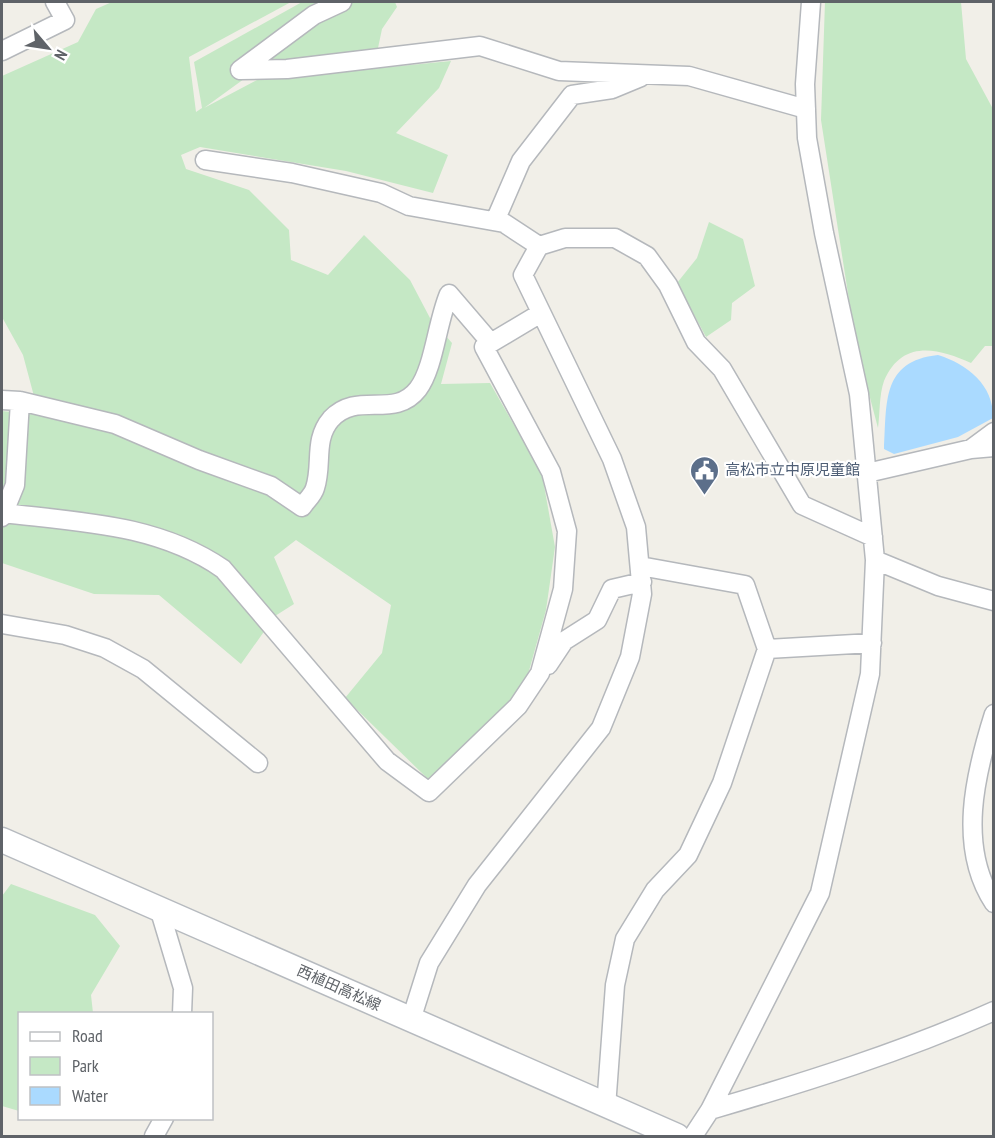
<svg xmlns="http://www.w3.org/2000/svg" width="995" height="1138" font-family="'PT Sans Narrow','Noto Sans JP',sans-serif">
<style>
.green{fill:#c5e8c5}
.water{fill:#aadaff}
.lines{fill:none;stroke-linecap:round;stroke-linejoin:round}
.street-casing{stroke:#b5b8bc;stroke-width:21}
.secondary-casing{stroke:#b6babf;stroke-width:27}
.street{stroke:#fff;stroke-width:18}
.secondary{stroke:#fff;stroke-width:24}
.labels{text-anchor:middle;stroke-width:4.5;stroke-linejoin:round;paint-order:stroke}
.service-label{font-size:15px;fill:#4e5e75;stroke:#fff;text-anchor:start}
.street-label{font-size:15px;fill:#5f6368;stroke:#fff}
</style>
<rect width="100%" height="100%" fill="#f1efe8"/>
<path class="green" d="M112,2h179l-102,55 7,55 6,-4 -8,-46 108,-60h93l2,5 -15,22 -4,19 -119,20 -55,40 53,-28 194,-19 -12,27 -43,45 52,22 -15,38 -87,-22 -146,-24 -19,8 5,14 63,21 40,40 2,30 37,15 36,-40 46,45 20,38 22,25 -11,41 49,-1 52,91 13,73 -9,63 -19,68 -20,28 -79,73 -83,-81 37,-45 9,-48 -95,-65 -22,17 20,47 -19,12 -34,48 -82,-69 -65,-1 -92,-31v-152l37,4 -16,-60 -21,-38v-241l76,-34 18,-33z
M825,2h136l5,57 27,50v237h-8l-14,17c-33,-15 -69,-24 -87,18 -5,14 -4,33 -6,47l-22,-83 -35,-225z
M709,222l34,17 12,47 -23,17 -1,17 -25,17 -29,-54 20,-25z
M11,884l84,31 25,31 -29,49 2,18 -73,1 -1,97 -17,-5v-210z"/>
<path class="water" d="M938,355c29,9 56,30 55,63l-35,19 -64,17 -10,-5c3,-46 -3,-88 54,-94z"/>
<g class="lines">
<defs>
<path id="street" d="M2,51l63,-31 -10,-18
M240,70l47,-1 193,-23 79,25 130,5 117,33
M240,70l74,-55 28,-13
M205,160l87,13 89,20 28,13 95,17 35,23
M495,221l26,-60 51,-66 40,-6 29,-12
M2,400l18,1 95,23 84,36 72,26 31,21c4,-6 11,-12 13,-19 8,-24 -2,-48 16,-69 27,-29 63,1 87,-30 16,-21 19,-67 31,-95l42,49
M971,449l23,-17
M867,473l104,-24 23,-2
M3,513c76,9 155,11 220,56l164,192 42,31 89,-86 22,-33 23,-84 4,-58 -16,-59 -67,-125 57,-34
M2,517l13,-32 5,-84
M875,560l63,26 56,15
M640,566l105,19 22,64 105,-6
M2,624l63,11 40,13 38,21 115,94
M548,665l16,-24 33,-21 15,-31 30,-7
M994,714c-19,60 -37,133 0,189
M159,908l24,80 -1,26
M411,1020l18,-57 48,-78 124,-157 29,-71 12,-63 -6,-67 -24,-68 -89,-184 16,-29 26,-8h50l32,18 21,29 28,57 26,27 80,136 71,32
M606,1107l9,-122 10,-46 30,-49 33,-35 34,-72 45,-134
M710,1110c96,-28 192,-58 284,-99
M154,1136l10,-18
M693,1136l17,-26 110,-217 50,-219 5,-114 -16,-166 -35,-161 -17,-95 -2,-54 6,-82"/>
<path id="secondary" d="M2,840l675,296"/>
</defs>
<use href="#street" class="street-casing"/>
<use href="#secondary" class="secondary-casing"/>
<use href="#street" class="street"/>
<use href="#secondary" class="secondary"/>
</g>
<defs>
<symbol id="civic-pin" viewBox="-11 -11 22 30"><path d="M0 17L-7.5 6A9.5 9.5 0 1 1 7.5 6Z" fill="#5c6f8a" stroke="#fff"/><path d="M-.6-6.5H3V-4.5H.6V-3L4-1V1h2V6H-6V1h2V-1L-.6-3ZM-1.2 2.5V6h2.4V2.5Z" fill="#fff"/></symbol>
</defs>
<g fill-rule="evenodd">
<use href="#civic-pin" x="688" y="454" width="33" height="45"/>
</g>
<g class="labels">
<g class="service-label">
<text x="725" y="475">高松市立中原児童館</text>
</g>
<g class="street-label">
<text transform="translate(339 988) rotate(24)" y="5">西植田高松線</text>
</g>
</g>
<rect width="995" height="1138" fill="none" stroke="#5f6368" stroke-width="6"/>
<rect x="18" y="1012" width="195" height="108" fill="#ffffff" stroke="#bfc1c3" stroke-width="1.5"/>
<rect x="30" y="1032" width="30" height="9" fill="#ffffff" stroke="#bfc1c3" stroke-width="1.5"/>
<text x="72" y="1042" font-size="18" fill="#5f6368">Road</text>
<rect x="30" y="1057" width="30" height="18" fill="#c5e8c5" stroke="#bfc1c3" stroke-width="1.5"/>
<text x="72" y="1072" font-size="18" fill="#5f6368">Park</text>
<rect x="30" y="1087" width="30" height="18" fill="#aadaff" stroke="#bfc1c3" stroke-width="1.5"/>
<text x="72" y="1102" font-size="18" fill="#5f6368">Water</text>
<g transform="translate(48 48) rotate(119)" stroke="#ffffff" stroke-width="4.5" paint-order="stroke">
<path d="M0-4.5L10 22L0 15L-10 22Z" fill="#5f6368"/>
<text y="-9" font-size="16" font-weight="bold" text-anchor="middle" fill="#5f6368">N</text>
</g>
</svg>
